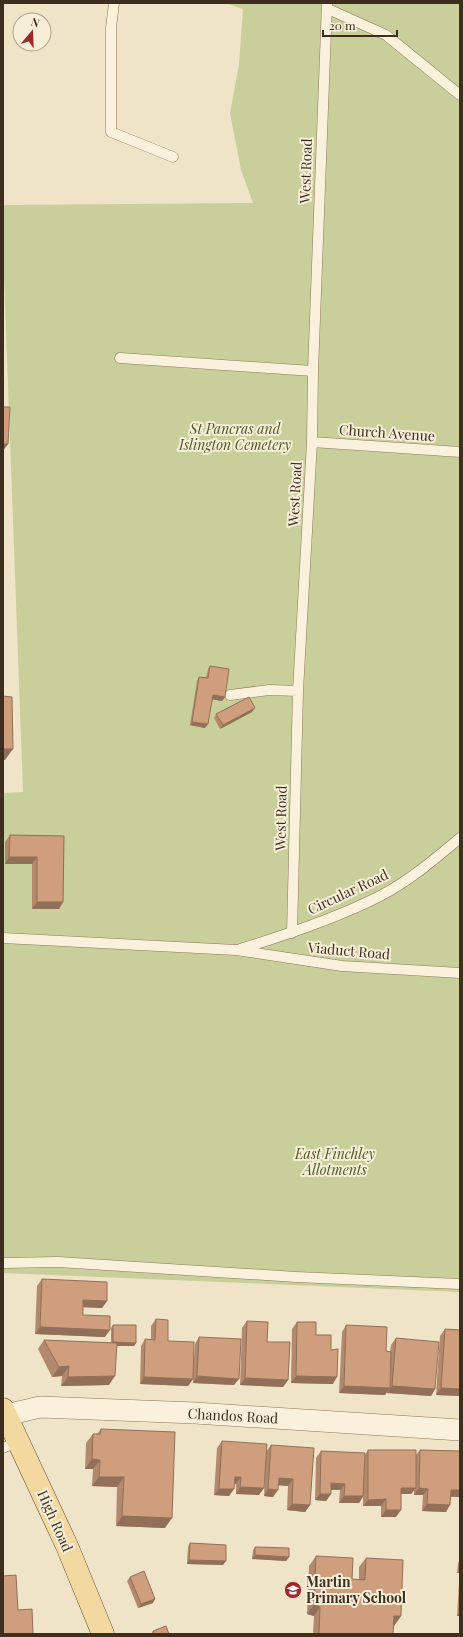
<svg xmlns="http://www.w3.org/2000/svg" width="463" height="1637" font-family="'Playfair Display',serif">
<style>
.green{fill:#c9cf9b}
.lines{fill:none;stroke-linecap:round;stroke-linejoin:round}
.lane-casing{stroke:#8d765c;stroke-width:11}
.street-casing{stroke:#8d765c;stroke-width:22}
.primary-casing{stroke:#5b4430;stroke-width:23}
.lane{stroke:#faf1dc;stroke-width:10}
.street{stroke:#faf1dc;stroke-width:21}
.primary{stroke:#f3d9a0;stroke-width:22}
.wall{fill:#b2896c}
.shaded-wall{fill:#916f58}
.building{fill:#cf9f7d;stroke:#916f58}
.labels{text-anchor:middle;stroke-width:4;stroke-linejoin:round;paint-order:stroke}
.street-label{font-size:14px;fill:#3d2e20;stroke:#f7eed8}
.park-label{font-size:14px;font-style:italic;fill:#4d5a26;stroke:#f7eed8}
.poi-label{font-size:14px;font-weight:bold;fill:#3d2e20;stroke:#f7eed8;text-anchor:start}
</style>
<rect width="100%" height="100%" fill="#f0e4c8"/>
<path class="green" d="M224,3h236v1289l-457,-19v-480l20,-1 -20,-542v-45l250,-2 -12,-33 -11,-57 9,-49 4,-55z"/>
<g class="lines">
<defs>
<path id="lane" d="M114,3l-3,25v104l62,25
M328,9l58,26 74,60
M120,358l193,13
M312,442l148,10
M230,695l39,-5 29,1
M292,933l6,-242 14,-249 1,-71 14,-368
M3,938l233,12 106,16 118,7
M240,949c46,-14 97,-31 140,-53 29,-15 55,-37 80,-58
M3,1263l55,-1 238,15 164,7
M3,1448l16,-7"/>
<path id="street" d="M6,1415l34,-8 155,6 265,17"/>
<path id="primary" d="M3,1409l64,137 36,88"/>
</defs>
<use href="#lane" class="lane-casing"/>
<use href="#street" class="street-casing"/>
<use href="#primary" class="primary-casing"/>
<use href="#lane" class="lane"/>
<use href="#street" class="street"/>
<use href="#primary" class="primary"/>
</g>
<path class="wall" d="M210,666l12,35 -10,-2 -7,29 -15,-3 7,-44 2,-4 7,1 2,-9z
M252,712l-32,17 -6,-11 2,-4z
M10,835l54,1 -1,66 -4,7h-27v-45h-27v-22z
M42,1279l65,22 -5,7 -19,-1v8l22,22 -70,-3 2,-48z
M156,1319l12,22 25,33 2,-30 4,-7 35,48 -41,-2v-4l-5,7 -48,-2 1,-38 4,-7h6v-13z
M247,1321l20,21 21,38 -5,7 -43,-2 2,-57z
M297,1322l19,13 15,15 2,34 -42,-1 1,-54z
M113,1325l23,18 -2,3h-17l-8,39 -48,1 1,-10 -10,1 -14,-28 6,-9 67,3v-15z
M346,1325l40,26 4,1 1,-7 5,-7 39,51 -4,7 -44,-3v-2l-2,4 -46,-2 3,-61z
M445,1329l15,1v66l-24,-1 4,-59z
M101,1429l64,99 -49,-2 1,-39 -25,-1 1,-17h-8l1,-26 7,-9h4z
M222,1441l37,54 -23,-1v-10h-2l-5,12 -15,-1 3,-47z
M271,1445l39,60 -5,7 -18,-2 1,-24 -9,-1 -6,12 -9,-1 2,-44z
M368,1450l48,5 4,-5 40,1v44l-1,2h-8l-5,15 -24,-1 1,-16h-9v-5l-3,4h-10l-5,23h-15v-11h-18v-9l-4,6h-20l1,-13h-9v4l-5,7 -11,-1 1,-42 5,-7 44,4z
M190,1543l33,22 -36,-1 1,-17z
M255,1547l34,10 -3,4 -34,-2 1,-9z
M316,1556l36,23h7v-12l7,-9 35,58 -7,10h-1v8h-80l1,-18 -7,-2 2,-48z
M460,1560v13h-3l1,-10z
M130,1577l23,26 -15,5 -11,-27z
M460,1581v35h-3l2,-33z
M153,1631l16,3h-18z"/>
<path class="shaded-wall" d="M3,444h5l-5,7z
M213,695l12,2 -3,4 -12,-2z
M255,708l-3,4 -32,17 3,-4z
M192,722l16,2 -3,4 -15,-3z
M3,749h10l-8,11h-2z
M9,857h28l-5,7h-27z
M37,902h26l-4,7h-27z
M83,1300l24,1 -5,7 -23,-1z
M40,1327l70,3 -5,7 -70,-3z
M113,1342l23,1 -2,3h-23z
M69,1366l-7,10 -10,1 7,-10z
M115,1376l-6,9 -48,1 7,-9z
M197,1376l42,3 -5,6 -41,-2z
M296,1376l41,1 -4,7 -42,-1z
M144,1377l49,2 -5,7 -48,-2z
M245,1378l43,2 -5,7 -43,-2z
M344,1386l46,2 -5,7 -46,-2z
M392,1386l43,3 -4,7 -44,-3z
M441,1388l19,1v7l-24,-1z
M92,1459l8,1 -7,9h-8z
M99,1477h25l-7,10 -25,-1z
M235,1477h6l-5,7h-6z
M279,1478l14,1 -5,7 -14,-1z
M331,1483l14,1 -5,6h-13z
M240,1487l24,1 -5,7 -23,-1z
M401,1488h15l-5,6h-15z
M419,1488l9,1 -5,6h-9z
M219,1489h15l-5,7 -15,-1z
M268,1489l10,1 -5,7 -9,-1z
M451,1490h9v5l-1,2 -13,-1z
M320,1494h11l-5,7 -11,-1z
M344,1496h19l-4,7h-20z
M386,1499l-5,7h-18l5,-6z
M292,1504l18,1 -5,7 -18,-2z
M427,1504l23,1 -4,7 -24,-1z
M386,1510h15l-5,7h-15z
M122,1516l50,2 -7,10 -49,-2z
M255,1555l34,2 -3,4 -34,-2z
M189,1560l37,1 -3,4 -36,-1z
M460,1569v4h-3z
M155,1599l-2,4 -15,5 3,-4z
M314,1604l6,3 -6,9 -7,-2z
M460,1612v4h-3z
M394,1616h7l-7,10 -7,-1z"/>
<path class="building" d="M3,407h7l-2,37h-5z
M210,666l19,3 -4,28 -12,-2 -5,29 -16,-2 7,-45 9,1z
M3,696l9,1 1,52h-10z
M249,697l6,11 -32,17 -7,-11z
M10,835l54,1 -1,66h-26v-45h-28z
M42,1279l65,3v19l-24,-1v15l27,1v14l-70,-3z
M156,1319l12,1v21l26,1 -1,37 -49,-2 1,-38 10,1z
M247,1321l21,1 -1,20h23l-2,38 -43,-2z
M297,1322h19v13h15v15l7,-1 -1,28 -41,-1z
M113,1325h23v18l-23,-1z
M346,1325l41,2 -1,24 5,1 -1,36 -46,-2z
M445,1329l15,1v59l-19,-1z
M199,1337l42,2 -2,40 -42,-3z
M396,1338l43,4 -4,47 -43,-3z
M44,1340l73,3 -2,33 -47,1 1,-11 -10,1z
M101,1429l74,3 -3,86 -50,-2 2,-39h-25l1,-17 -8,-1 1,-25h7z
M222,1441l45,3 -3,44 -24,-1 1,-10h-6l-1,12h-15z
M271,1445l43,3 -4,57 -18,-1 1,-25 -14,-1 -1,12 -10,-1z
M368,1450h48v38h-15v22h-15v-11l-18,1z
M420,1450l40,1v39h-9l-1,15 -23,-1 1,-15 -9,-1z
M321,1451l44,2 -2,43h-19l1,-12 -14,-1v11h-11z
M190,1543l36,2v16l-37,-1z
M255,1547l34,1v9l-34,-2z
M316,1556l37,2 -1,21 13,1 1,-22 37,2 -2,56h-7l-1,18h-74l1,-27 -6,-3z
M144,1571l11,28 -14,5 -11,-27z
M16,1575l2,35 14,-1 1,25h-30v-58z
M166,1626l3,8h-15l-1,-3z"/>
<defs>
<symbol id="school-disc" viewBox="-11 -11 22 22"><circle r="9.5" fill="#9e2a2b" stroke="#f7eed8"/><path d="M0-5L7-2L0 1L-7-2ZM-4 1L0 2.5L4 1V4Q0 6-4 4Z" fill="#fff"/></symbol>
</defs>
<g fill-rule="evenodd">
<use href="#school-disc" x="283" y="1580" width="20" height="20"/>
</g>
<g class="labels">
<g class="street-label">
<text transform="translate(306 171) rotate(-88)" y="5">West Road</text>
<text transform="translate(387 433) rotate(4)" y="5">Church Avenue</text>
<text transform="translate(295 494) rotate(-87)" y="5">West Road</text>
<text transform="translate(281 818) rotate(-89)" y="5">West Road</text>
<text transform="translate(348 892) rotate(-25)" y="5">Circular Road</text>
<text transform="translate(349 951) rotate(5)" y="5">Viaduct Road</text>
<text transform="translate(233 1416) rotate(3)" y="5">Chandos Road</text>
<text transform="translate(55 1521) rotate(66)" y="5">High Road</text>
</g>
<g class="park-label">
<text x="235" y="434">St Pancras and<tspan x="235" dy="16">Islington Cemetery</tspan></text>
<text x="335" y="1159">East Finchley<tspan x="335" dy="16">Allotments</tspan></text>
</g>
<g class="poi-label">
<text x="306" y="1587">Martin<tspan x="306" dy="16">Primary School</tspan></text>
</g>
</g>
<rect width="463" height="1637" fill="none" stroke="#3d2e20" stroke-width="8"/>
<g transform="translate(32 32) rotate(19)"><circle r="19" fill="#f7eed8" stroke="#ada18e"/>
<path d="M0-3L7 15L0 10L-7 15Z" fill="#9e2a2b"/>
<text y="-6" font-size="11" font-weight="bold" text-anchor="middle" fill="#3d2e20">N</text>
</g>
<path d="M323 30v6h74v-6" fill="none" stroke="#3d2e20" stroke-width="2"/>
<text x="329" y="30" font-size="12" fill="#3d2e20" stroke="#f7eed8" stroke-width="3" paint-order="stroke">20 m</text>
</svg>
